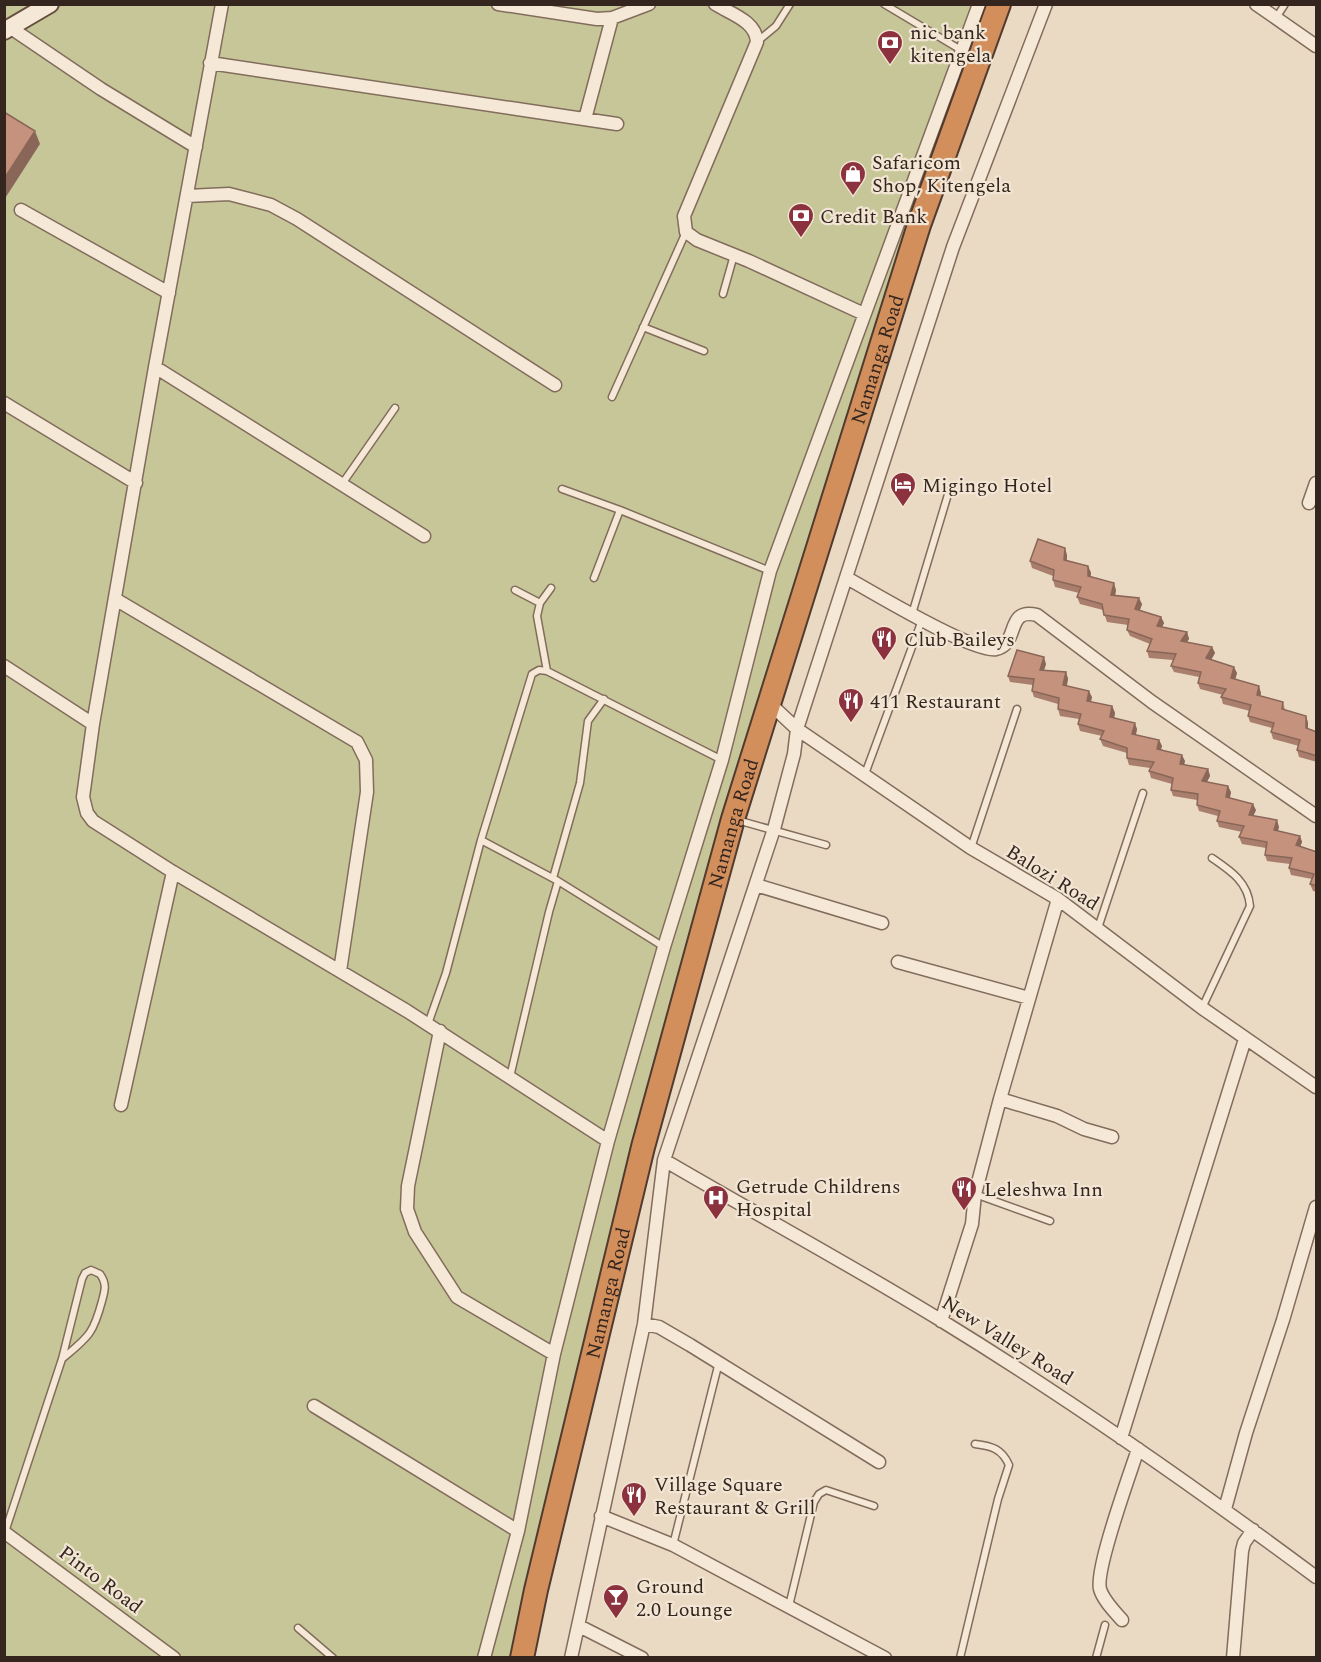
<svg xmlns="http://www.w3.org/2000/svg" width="1321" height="1662" font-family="Spectral,serif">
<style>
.green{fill:#c7c699}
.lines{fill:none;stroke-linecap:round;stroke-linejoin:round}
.lane-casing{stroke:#826c5c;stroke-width:9}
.street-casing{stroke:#826c5c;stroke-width:15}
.secondary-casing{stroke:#644d3f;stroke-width:20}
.highway-casing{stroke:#513b30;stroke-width:26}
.lane{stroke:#f5e8d6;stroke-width:6}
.street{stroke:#f5e8d6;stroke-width:12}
.secondary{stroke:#f5e8d6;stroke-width:16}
.highway{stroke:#d28f5c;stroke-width:22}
.wall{fill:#a97e6c}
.shaded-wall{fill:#896658}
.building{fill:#c4927d;stroke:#896658;stroke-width:1.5}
.labels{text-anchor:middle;stroke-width:4.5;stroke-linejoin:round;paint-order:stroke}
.poi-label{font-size:20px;fill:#34261f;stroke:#f2e5d3;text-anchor:start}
.street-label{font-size:20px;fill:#34261f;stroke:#f2e5d3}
</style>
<rect width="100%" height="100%" fill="#eadac4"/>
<path class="green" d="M5,5h994l-231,697 -246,955 -517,1z"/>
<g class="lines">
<defs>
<path id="lane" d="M884,4l77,46
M1276,18l9,-14
M758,41l18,-15 14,-22
M723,294l11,-39
M643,327l61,24
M612,397l74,-165
M342,484l53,-76
M562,489l58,21 150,61
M594,578l26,-68
M515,590l25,13
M912,614l37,-123
M547,671l-10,-55 3,-13 11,-15
M865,774l57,-154
M737,820l89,25
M971,848l46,-139
M553,878l27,-95 8,-62 16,-22
M1098,928l45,-135
M664,947l-106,-66 -77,-41 51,-166 7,-4 8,1 175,89
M1202,1008l48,-102c-2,-24 -19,-35 -38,-48
M428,1024l18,-51 35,-133
M510,1077l39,-165 9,-31
M975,1194l75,27
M5,1532l57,-173 20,-80 3,-6 6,-3 9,4c7,10 5,16 2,27 -9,34 -14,36 -40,58
M673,1545l46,-183
M789,1606l25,-104 5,-8 7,-4 48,16
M298,1628l35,30
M960,1658l38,-159 11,-34c-7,-16 -17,-19 -34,-21
M1096,1658l9,-33"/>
<path id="street" d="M498,4l99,15 15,-1 37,-14
M715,4c16,10 41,17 42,38l-73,174 2,16 11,8 52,21 115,53
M1256,4l60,42
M11,28l90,61 95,58
M210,63l407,61
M585,119l27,-101
M187,196l42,-2 42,11 26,14 258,166
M21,210l148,83
M155,367l269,169
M4,403l132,80
M1309,503l7,-20
M847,578c25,14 126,75 149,71 24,-5 9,-42 41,-34l115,87 164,114
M115,599l242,143 9,18 1,32 -27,179
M4,666l89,58 -10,73 4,16 6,8 80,51 234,139 201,130
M768,702l29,27 174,119 87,51 144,109 114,79
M93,724l62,-357 67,-363
M756,885l126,38
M898,962l131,36
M440,1031l-32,155 -1,23 8,23 42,65 97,57
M1000,1099l58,-200
M121,1105l52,-233
M664,1160c92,54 187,105 278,161 129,79 253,166 374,256
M941,1321l31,-97 3,-30 25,-95 57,17 27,13 28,8
M644,1324l15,3 31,18 189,117
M314,1406l204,125
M1121,1438l124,-399
M1225,1509l21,-76 37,-113 33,-113
M601,1516l72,29 212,113
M4,1532l170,126
M1122,1620c-7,-8 -19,-20 -22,-31 -5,-20 30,-115 38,-140
M579,1626l63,32
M484,1658l34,-127 36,-177 54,-213 56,-194 58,-187 48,-189 209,-567
M571,1658l73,-334 20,-164 110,-331 20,-75 3,-25 156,-482 93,-243
M1233,1658l9,-107 2,-8 9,-13"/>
<path id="secondary" d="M4,31l46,-27"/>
<g id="highway">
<path id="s1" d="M522,1658l14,-68 107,-443 90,-328 186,-594 80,-221"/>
</g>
</defs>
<use href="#lane" class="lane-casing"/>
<use href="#street" class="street-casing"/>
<use href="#secondary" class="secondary-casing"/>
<use href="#highway" class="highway-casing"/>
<use href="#lane" class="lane"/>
<use href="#street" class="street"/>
<use href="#secondary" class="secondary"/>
<use href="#highway" class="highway"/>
</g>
<path class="wall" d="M1067,555v5l21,6 3,7 -1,4 26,13 -1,5 27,9 -2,6 21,7 3,6 -2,4 25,5 2,7 -2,3 25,5 3,6 -4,7 26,13 -2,6 26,14 -1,3 23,6 2,8 21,6 2,7v6l9,3v30l-18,-5 -2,-7 2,-4 -26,-7 -2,-7 1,-4 -22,-6 -2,-6 2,-5 -27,-7 -2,-7 2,-2 -23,-6 -2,-6 1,-6 -25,-5 -3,-6 2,-6 -24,-2 -2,-7 3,-7 -20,-8 -3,-6 1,-5 -21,-3 -4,-12 -23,-6 -3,-7 2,-4 -24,-6 -2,-7v-4l-21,-8 -2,-7z
M1046,664l-2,6 22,2 2,7 -1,7 25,11 -1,5 21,4 3,7 -1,4 23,12 -1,6 23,5 3,6 -1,3 24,12 -1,4 24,4 2,7 -3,6 24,10 -1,6 26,12 -3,6 26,11 -1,4 22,5 2,6 -2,5 17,5v40l-4,-1 -3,-7 2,-5 -21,-4 -2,-7 1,-4 -23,-3 -2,-6 1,-7 -24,-4 -3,-7 3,-5 -23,-5 -2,-6 1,-5 -19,-5 -2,-6v-5l-24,-4 -2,-6 1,-6 -21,-6 -2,-7 1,-3 -21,-3 -2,-7v-5l-24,-7 -3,-7 2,-3 -22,-5 -2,-7 1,-5 -19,-3 -2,-7v-5l-24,-7 -2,-6 1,-6 -23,-3 -2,-6z"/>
<path class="shaded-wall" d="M35,131l5,13 -36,56v-21z
M1065,548l2,7 -1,11 -2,-6z
M1088,566l3,7 -1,10 -2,-7z
M1114,583l2,7 -2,11 -3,-6z
M1139,598l3,6 -4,11 -3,-6z
M1161,617l3,6 -5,10 -2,-7z
M1187,632l2,7 -6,8 -2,-6z
M1212,647l3,6 -7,12 -2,-7z
M1044,657l2,7 -4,12 -2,-6z
M1234,667l3,6 -3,11 -3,-6z
M1066,672l2,7 -3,13 -2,-7z
M1259,686l2,7 -2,8 -2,-6z
M1089,691l3,6 -3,10 -2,-6z
M1112,706l3,7 -2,10 -3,-6z
M1306,716l2,7v12l-2,-7z
M1135,723l2,6 -3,12 -2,-7z
M1159,740l3,6 -3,9 -2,-6z
M1182,755l3,6 -3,10 -2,-7z
M1208,769l2,7 -6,11 -2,-6z
M1228,786l3,6 -3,12 -2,-7z
M1253,804l3,6 -5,11 -2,-6z
M1277,820l2,7 -3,9 -2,-6z
M1300,836l2,6 -4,10 -2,-7z"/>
<path class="building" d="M4,112l31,19 -31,48z
M1038,539l27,9 -1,12 24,6v10l26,7 -3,12 28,3 -4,11 26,8 -4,9 30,6 -6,9 31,6 -6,11 28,9 -3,11 28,8 -2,9 26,7 -1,7 24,7v12l11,4v24l-20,-6 3,-10 -29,-8 3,-9 -26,-7 3,-11 -30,-8 5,-8 -28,-6 3,-11 -30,-6 5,-12 -29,-3 5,-12 -25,-9 2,-11 -25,-4 -2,-11 -25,-7 4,-10 -28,-7 1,-10 -24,-9z
M1017,650l27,7 -4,13 26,2 -3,13 26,6 -2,10 25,5 -2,11 25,6 -3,11 27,6 -2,9 25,6 -2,9 28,5 -6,12 26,5 -2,11 27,7 -4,11 28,5 -3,10 26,6 -4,9 21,7v34l-7,-2 4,-10 -25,-6 3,-10 -27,-3 2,-13 -28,-5 5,-11 -27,-5 3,-10 -23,-6 1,-11 -27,-4 2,-12 -24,-7 5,-9 -27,-4v-10l-27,-9 4,-8 -26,-7 3,-10 -23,-5 1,-11 -27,-7 2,-12 -26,-3z"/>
<defs>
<symbol id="bank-pin" viewBox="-11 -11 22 30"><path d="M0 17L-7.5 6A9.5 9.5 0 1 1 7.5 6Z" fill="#8c323e" stroke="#f2e5d3"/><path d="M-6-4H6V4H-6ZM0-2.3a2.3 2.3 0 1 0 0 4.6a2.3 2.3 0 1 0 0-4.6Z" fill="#fff"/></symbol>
<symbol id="shop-pin" viewBox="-11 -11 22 30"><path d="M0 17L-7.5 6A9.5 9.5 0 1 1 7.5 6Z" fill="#8c323e" stroke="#f2e5d3"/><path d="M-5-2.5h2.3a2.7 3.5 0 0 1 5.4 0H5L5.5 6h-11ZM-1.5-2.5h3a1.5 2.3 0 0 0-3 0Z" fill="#fff"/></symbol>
<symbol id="hotel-pin" viewBox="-11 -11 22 30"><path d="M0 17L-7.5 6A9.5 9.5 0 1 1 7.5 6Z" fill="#8c323e" stroke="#f2e5d3"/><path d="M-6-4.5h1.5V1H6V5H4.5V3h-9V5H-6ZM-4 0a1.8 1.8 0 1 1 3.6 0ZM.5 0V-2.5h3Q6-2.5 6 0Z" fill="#fff"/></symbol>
<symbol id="restaurant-pin" viewBox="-11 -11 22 30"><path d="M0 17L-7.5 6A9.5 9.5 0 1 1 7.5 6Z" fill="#8c323e" stroke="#f2e5d3"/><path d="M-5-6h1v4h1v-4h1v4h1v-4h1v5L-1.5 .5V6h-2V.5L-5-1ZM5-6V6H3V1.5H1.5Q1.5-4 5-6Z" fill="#fff"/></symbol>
<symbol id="hospital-pin" viewBox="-11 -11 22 30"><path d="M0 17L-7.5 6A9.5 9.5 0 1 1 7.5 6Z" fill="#8c323e" stroke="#f2e5d3"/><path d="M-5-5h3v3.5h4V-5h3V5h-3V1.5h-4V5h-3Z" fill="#fff"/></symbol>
<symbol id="bar-pin" viewBox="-11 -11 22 30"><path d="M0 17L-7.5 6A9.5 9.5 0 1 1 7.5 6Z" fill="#8c323e" stroke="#f2e5d3"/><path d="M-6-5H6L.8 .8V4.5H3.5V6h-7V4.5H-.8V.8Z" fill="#fff"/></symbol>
</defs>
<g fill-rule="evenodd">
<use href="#bank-pin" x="875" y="28" width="30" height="40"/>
<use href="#shop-pin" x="838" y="159" width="30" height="40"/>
<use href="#bank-pin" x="786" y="201" width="30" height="40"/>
<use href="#hotel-pin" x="888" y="470" width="30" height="40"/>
<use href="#restaurant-pin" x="869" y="624" width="30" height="40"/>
<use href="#restaurant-pin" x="836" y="686" width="30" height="40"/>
<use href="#restaurant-pin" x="949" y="1174" width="30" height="40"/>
<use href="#hospital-pin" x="701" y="1183" width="30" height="40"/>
<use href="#restaurant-pin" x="619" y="1480" width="30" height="40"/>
<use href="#bar-pin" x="601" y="1582" width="30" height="40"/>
</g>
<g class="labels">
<g class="poi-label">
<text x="910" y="39">nic bank<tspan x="910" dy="23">kitengela</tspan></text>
<text x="872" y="169">Safaricom<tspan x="872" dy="23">Shop, Kitengela</tspan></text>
<text x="820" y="223">Credit Bank</text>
<text x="922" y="492">Migingo Hotel</text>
<text x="904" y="646">Club Baileys</text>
<text x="870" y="708">411 Restaurant</text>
<text x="736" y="1193">Getrude Childrens<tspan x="736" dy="23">Hospital</tspan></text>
<text x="984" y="1196">Leleshwa Inn</text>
<text x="654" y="1491">Village Square<tspan x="654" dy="23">Restaurant &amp; Grill</tspan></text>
<text x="636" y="1593">Ground<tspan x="636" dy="23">2.0 Lounge</tspan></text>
</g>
<g class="street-label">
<text dy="7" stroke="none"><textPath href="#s1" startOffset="1347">Namanga Road</textPath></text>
<text dy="7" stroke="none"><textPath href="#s1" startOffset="861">Namanga Road</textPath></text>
<text transform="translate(1053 877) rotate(32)" y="7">Balozi Road</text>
<text dy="7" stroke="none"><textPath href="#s1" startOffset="375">Namanga Road</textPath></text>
<text transform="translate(1008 1340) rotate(32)" y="7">New Valley Road</text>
<text transform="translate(101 1579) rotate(37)" y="7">Pinto Road</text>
</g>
</g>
<rect width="1321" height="1662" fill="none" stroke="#34261f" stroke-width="12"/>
</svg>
